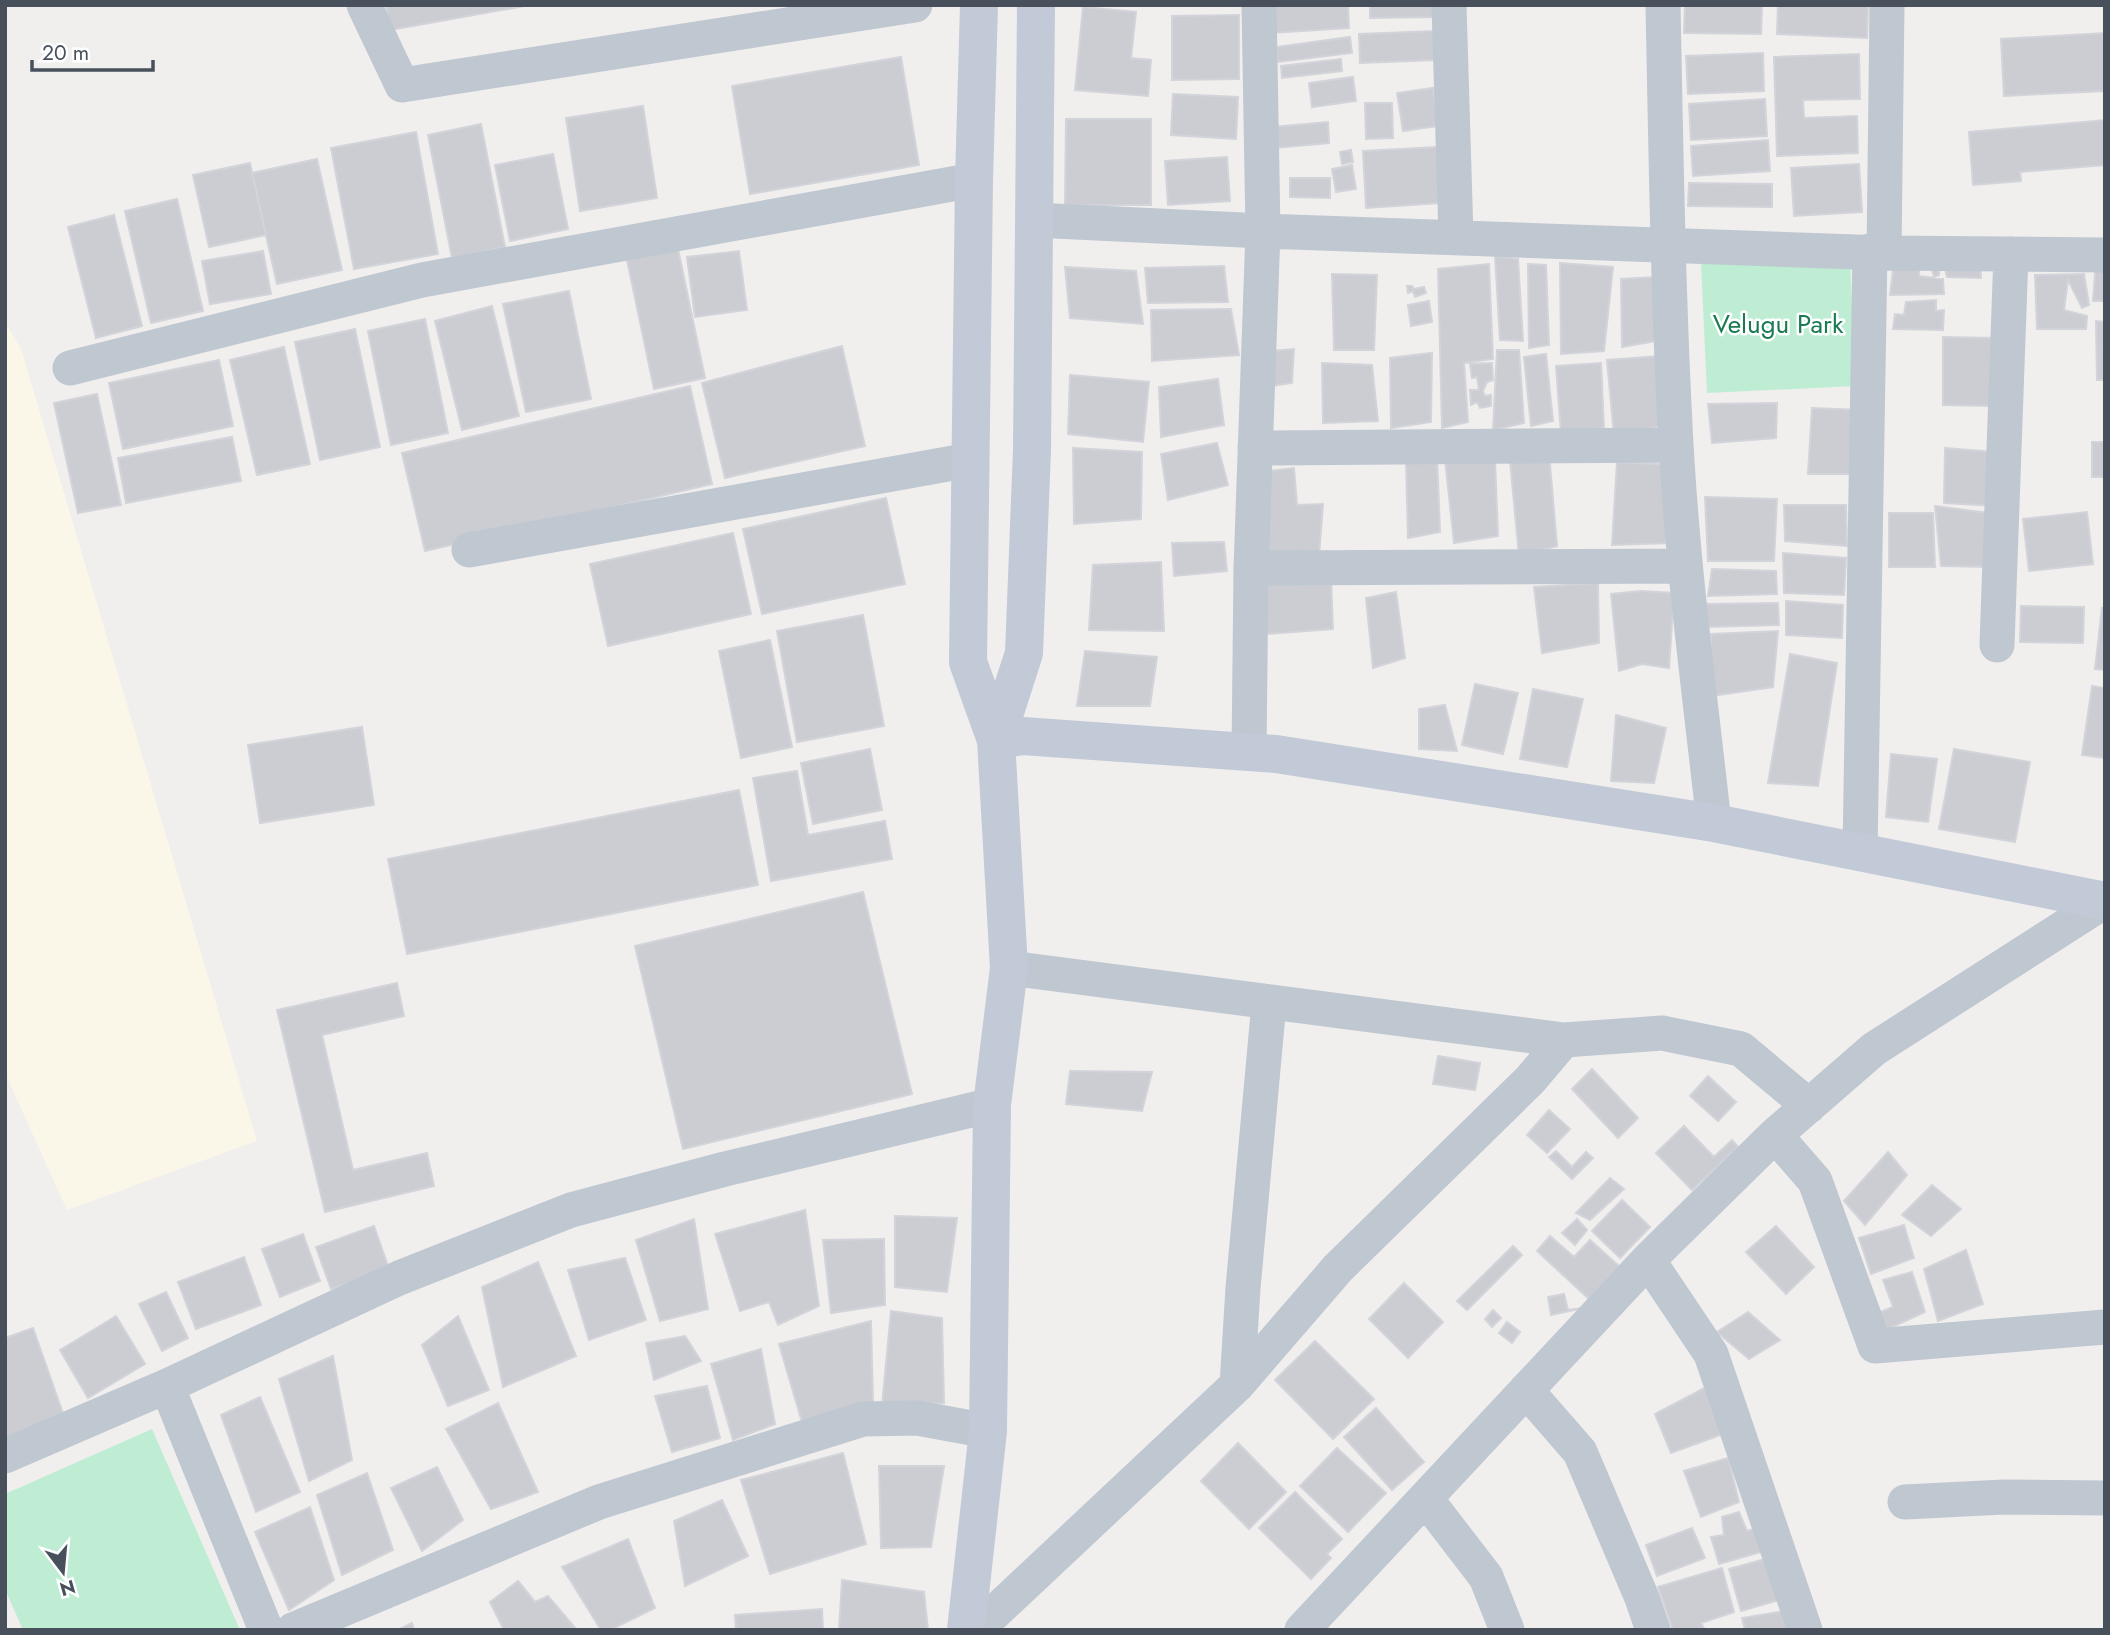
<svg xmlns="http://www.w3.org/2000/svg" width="2110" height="1635" font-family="Jost,sans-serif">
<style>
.commercial{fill:#fbf7e8}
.green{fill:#beedd4}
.building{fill:#cbcdd3;stroke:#d2d4da;stroke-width:2}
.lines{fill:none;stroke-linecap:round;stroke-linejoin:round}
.street{stroke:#bfc7d0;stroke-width:35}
.secondary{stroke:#c1cad6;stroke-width:38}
.labels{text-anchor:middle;stroke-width:5;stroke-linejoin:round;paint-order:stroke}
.park-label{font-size:26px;fill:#1a7a52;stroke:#fff}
</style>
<rect width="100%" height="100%" fill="#f1eeee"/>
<path class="commercial" d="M5,322l16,27 236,792 -190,69 -62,-137z"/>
<path class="green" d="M1850,256l5,130 -148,7 -6,-130z
M152,1429l88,201h-217l-18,-41v-95z"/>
<path class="building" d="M386,5h144l-140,25z
M1268,5h80l1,23 -79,5z
M1370,5h67v12l-67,1z
M1685,5h77l-1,29 -77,-1z
M1778,5h90l-1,33 -90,-4z
M1083,7l53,5 -5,46 20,2 -3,36 -73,-6z
M1239,15v64l-67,1v-64z
M1435,31l1,29 -76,3 -1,-29z
M2105,33v58l-101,5 -3,-57z
M1350,37l2,16 -74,9 -2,-15z
M1763,53l1,38 -76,3 -2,-38z
M1859,54l1,45 -57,1 1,18 53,-2 1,37 -81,3 -3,-99z
M901,57l18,108 -169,29 -18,-108z
M1341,59l1,12 -60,7 -1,-12z
M1353,77l3,24 -44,6 -3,-24z
M1433,88l5,38 -35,5 -6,-38z
M1173,94l65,3 -2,42 -65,-4z
M1765,99l2,37 -76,4 -2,-36z
M1365,103h27l1,35 -27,1z
M643,106l14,92 -77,13 -14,-93z
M1066,119h85v86h-86z
M2105,120v45l-85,7 1,9 -48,4 -4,-53z
M1328,122l1,21 -54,5 -2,-21z
M481,124l24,123 -53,11 -24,-123z
M416,132l22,122 -84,15 -23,-121z
M1768,140l2,31 -77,5 -2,-30z
M1437,147l3,56 -74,5 -3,-57z
M1351,150l2,12 -11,2 -2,-12z
M553,154l15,75 -58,12 -15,-76z
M1227,157l3,44 -62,4 -3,-44z
M317,159l25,111 -65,14 -25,-111z
M250,163l16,72 -57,12 -16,-72z
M1859,164l3,48 -68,4 -3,-48z
M1352,165l4,24 -20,3 -4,-23z
M1290,178h40v20l-40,-1z
M1689,183l83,1v23l-84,-1z
M177,199l26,112 -52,12 -26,-112z
M114,215l28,111 -46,12 -28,-111z
M678,249l27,129 -51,11 -27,-129z
M263,251l8,43 -61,10 -8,-43z
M739,251l8,59 -52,7 -8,-60z
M1495,256l23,3 5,82 -23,-1z
M2096,260l9,1v40h-12z
M1560,263l53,4 -9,84 -43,3z
M1930,263h50l1,15 -34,-1 -2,-8 -6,1v5l-5,2z
M1489,264l4,95 -29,4 4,59 -26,6 -4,-159z
M1528,264l18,1 3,80 -20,3z
M1224,266l4,36 -80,1 -3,-35z
M1065,267l71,4 7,53 -73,-6z
M1919,268v8l24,3 1,15 -54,1 3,-25z
M1332,274l45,1 -3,75h-40z
M2084,274l5,31 -7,3 -14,-28 -4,30 23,6 -1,13h-49l-2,-54z
M1655,277l7,63 -40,7 -1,-68z
M1407,286h5l2,3 10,-2 2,6 -11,4 -2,-6 -5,2z
M569,291l22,108 -65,13 -23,-108z
M1936,300v11l8,-1 -1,20 -50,-1 2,-15 9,1 2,-13z
M1429,301l3,21 -21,4 -3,-21z
M492,306l27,110 -57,14 -27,-109z
M1231,309l8,46 -87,6 -1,-51z
M425,319l23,114 -57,12 -23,-114z
M2096,321l9,1v58h-8z
M355,329l25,118 -60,13 -25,-118z
M1943,337l54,1 -3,68 -51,-1z
M842,346l23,100 -140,32 -23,-95z
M284,347l26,117 -53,11 -27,-115z
M1294,349l-2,34 -21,3v-35z
M1497,350h22l5,73 -31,7z
M1432,353l-1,69 -40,6 -1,-70z
M1546,354l7,67 -22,5 -7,-69z
M1659,356l1,70 -46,9 -7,-75z
M219,360l14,66 -110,23 -14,-66z
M1322,363l50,2 6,56 -55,2z
M1492,363l1,17 -6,2 -4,9 2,5 6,-1v11l-11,2 -3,-6 -6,3 -1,-15h9l-2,-13 -5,1 -2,-14z
M1601,363l3,65 -43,5 -5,-67z
M1070,375l79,7 -6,60 -75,-8z
M1218,379l6,46 -63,12 -2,-50z
M690,386l22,98 -287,67 -23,-98z
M97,394l24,111 -43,8 -24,-110z
M1777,403l-1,35 -64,5 -4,-39z
M1812,408l48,2 -9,64h-43z
M232,437l9,44 -115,22 -8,-45z
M2092,442h13v35h-13z
M1217,443l11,42 -60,15 -7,-46z
M1073,448l69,4 -1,67 -67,5z
M1945,448l49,4 4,54 -54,-3z
M1549,453l8,93 -38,10 -9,-95z
M1437,455l3,77 -32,6 -2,-77z
M1445,459l50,1 3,76 -44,7z
M1617,462l57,3 -2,78 -60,2z
M1294,468l3,37 26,-1 -4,52 -55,2 3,-87z
M1705,497l72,2 -3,62h-66z
M886,498l19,86 -143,30 -19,-85z
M1784,505h62l1,41 -62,-5z
M1935,506l53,7 2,54 -49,-1z
M2087,512l6,52 -64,7 -6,-52z
M1889,513h44l2,54h-46z
M733,533l18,81 -143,32 -18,-82z
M1224,542l3,29 -53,5 -2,-33z
M1783,553l63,5 -2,37 -60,-2z
M1161,562l3,69 -75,-1 4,-65z
M1712,569l64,2 1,23 -69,2z
M1331,578l2,51 -67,5v-53z
M1598,583l1,60 -57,10 -8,-66z
M1641,591l33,2 -5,75 -27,-4 -23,7 -8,-77z
M1396,592l9,66 -32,10 -7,-70z
M1786,601l57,4 -1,33 -56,-3z
M1778,603l1,22 -72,2 -1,-23z
M2021,606l63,1 -1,36 -63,-1z
M2102,608h3v62l-10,-1z
M863,615l21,111 -87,16 -20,-111z
M1778,631l-5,56 -62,9v-62z
M770,640l22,107 -51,11 -22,-107z
M1085,651l72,6 -7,49h-73z
M1790,654l47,9 -19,123 -50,-3z
M1475,684l43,9 -15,61 -41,-9z
M2092,686l13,2v70l-23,-3z
M1533,689l50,10 -16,68 -47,-8z
M1445,705l12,46 -38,-2v-40z
M1616,715l50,13 -12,55 -43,-2z
M362,727l12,78 -114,18 -12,-78z
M870,749l12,61 -69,14 -12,-61z
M1954,749l76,13 -15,80 -76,-13z
M1891,754l46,5 -9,63 -42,-5z
M797,771l11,64 77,-14 7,38 -121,22 -18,-103z
M739,790l19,95 -351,69 -19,-95z
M863,892l49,202 -229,55 -48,-203z
M397,983l7,33 -82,19 31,135 74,-17 7,33 -109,26 -48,-202z
M1438,1056l42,7 -5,27 -42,-6z
M1592,1069l46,49 -20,20 -46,-49z
M1070,1071l82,1 -10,39 -76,-7z
M1708,1076l28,26 -18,19 -28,-25z
M1549,1110l21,19 -23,24 -20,-18z
M1684,1126l30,31 18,-17 6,7 -46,43 -36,-37z
M1556,1151l16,16 14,-15 7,6 -21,21 -23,-22z
M1888,1152l19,23 -42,50 -21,-24z
M1610,1178l14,11 -34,31 -14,-7z
M1932,1185l29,24 -30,27 -29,-21z
M1622,1200l28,27 -30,31 -28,-27z
M805,1210l14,96 -41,19 -9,-23 -29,9 -25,-77z
M895,1216l62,2 -10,74 -52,-5z
M694,1219l14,90 -48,12 -24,-81z
M1577,1219l10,11 -12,15 -13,-12z
M1904,1225l10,33 -43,16 -12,-36z
M374,1226l15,43 -58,20 -15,-42z
M1776,1226l38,41 -28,27 -40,-42z
M303,1234l17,47 -40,16 -18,-48z
M1550,1236l24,21 16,-17 29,26 -30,33 -52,-48z
M884,1239l1,66 -54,8 -8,-73z
M1513,1246l9,9 -55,55 -10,-9z
M1966,1250l17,54 -45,17 -14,-52z
M244,1257l17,48 -65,24 -18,-47z
M625,1258l21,62 -57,20 -21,-70z
M538,1262l38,94 -73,31 -21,-100z
M1912,1272l13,40 -37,17 -10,-16 15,-6 -10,-27z
M1404,1283l39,39 -35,36 -39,-39z
M166,1292l22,46 -26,13 -23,-47z
M1564,1294l4,16 15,-2 -32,7 -3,-18z
M1493,1310l8,8 -9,9 -7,-8z
M891,1311l51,7 2,85 -62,3z
M1748,1312l32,28 -31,19 -32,-27z
M116,1316l29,48 -57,34 -28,-48z
M458,1316l31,74 -41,16 -26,-61z
M871,1321l2,82 -71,19 -23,-78z
M1507,1322l13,10 -8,11 -13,-10z
M33,1328l33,94 -61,21v-105z
M685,1336l16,25 -47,19 -8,-37z
M1315,1341l59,58 -41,40 -58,-59z
M761,1349l14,75 -42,16 -22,-76z
M333,1356l19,104 -43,21 -30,-102z
M1712,1384l8,51 -49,18 -16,-39z
M707,1386l13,52 -48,14 -17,-56z
M260,1397l40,95 -44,20 -35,-97z
M498,1403l40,89 -47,17 -45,-80z
M1376,1408l48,54 -32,28 -48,-53z
M1238,1443l48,49 -37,37 -48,-48z
M1337,1448l49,45 -38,39 -48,-46z
M843,1453l23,91 -96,30 -29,-94z
M1728,1458l11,44 -38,15 -17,-46z
M879,1466h65l-13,81 -50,1z
M437,1467l26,53 -41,31 -31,-63z
M367,1473l26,77 -51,25 -25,-80z
M1295,1492l47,47 -15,15 4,4 -20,21 -52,-51z
M722,1500l26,56 -63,30 -11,-65z
M310,1507l24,73 -45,30 -34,-78z
M1739,1512l8,19 10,-3 7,23 -45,13 -8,-27 13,-2 -2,-18z
M1692,1528l13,30 -48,18 -11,-31z
M628,1539l27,69 -45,22h-9l-39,-63z
M1769,1558l13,41 -41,12 -12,-42z
M1722,1568l12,44 -33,11 4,7h-32l-15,-43z
M842,1580l82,12 4,38h-89z
M518,1581l17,21 13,-6 29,34h-73l-14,-28z
M822,1609l1,21h-87l-1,-15z
M1784,1611l6,19h-45l-3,-12z
M412,1623l2,7h-16z"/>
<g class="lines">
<path class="street" d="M364,5l38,80 513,-80
M1449,5l7,231
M1663,5c3,147 5,293 13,439 7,127 24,253 38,379
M1034,220l229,11 621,22 221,2
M1884,253l3,-248
M70,368l352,-88 552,-100
M1255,448l421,-3
M469,550l501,-90
M1251,568l434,-2
M1997,645l14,-391
M1249,753l2,-185 12,-337 -4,-226
M1860,852l10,-601
M1009,968l555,72 98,-7 79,16 68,57
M1775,1135l40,46 60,165 230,-19
M1648,1260l63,94 94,276
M1237,1385l6,-97 26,-285
M167,1386l99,244
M1526,1390l54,62 62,146 11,32
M5,1456l162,-70 232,-108 172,-68 154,-41 267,-64
M1426,1499l60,78 21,53
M1905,1502l99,-5 101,1
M293,1630l306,-128 264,-83 54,-1 71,13
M976,1630l261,-245 101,-117 192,-188 34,-40
M1302,1630l346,-370 127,-125 99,-86 231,-148"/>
<path class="secondary" d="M996,740l27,-4 253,18 438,69 391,78
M996,740l28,-87 8,-203 4,-445
M966,1630l22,-199 4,-326 17,-137 -13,-228 -28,-78 6,-482 5,-175"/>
</g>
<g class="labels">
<g class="park-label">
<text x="1778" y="333">Velugu Park</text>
</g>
</g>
<rect width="2110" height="1635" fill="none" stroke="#47505b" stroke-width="14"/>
<g transform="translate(63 1572) rotate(164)" stroke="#ffffff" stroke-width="5" paint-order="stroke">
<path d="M0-5L12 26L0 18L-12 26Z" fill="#47505b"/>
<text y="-10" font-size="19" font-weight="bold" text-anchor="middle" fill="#47505b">N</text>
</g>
<path d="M32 60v10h121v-10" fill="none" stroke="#47505b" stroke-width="3.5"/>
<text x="42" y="60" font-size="21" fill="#47505b" stroke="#ffffff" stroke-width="5" paint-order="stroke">20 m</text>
</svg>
